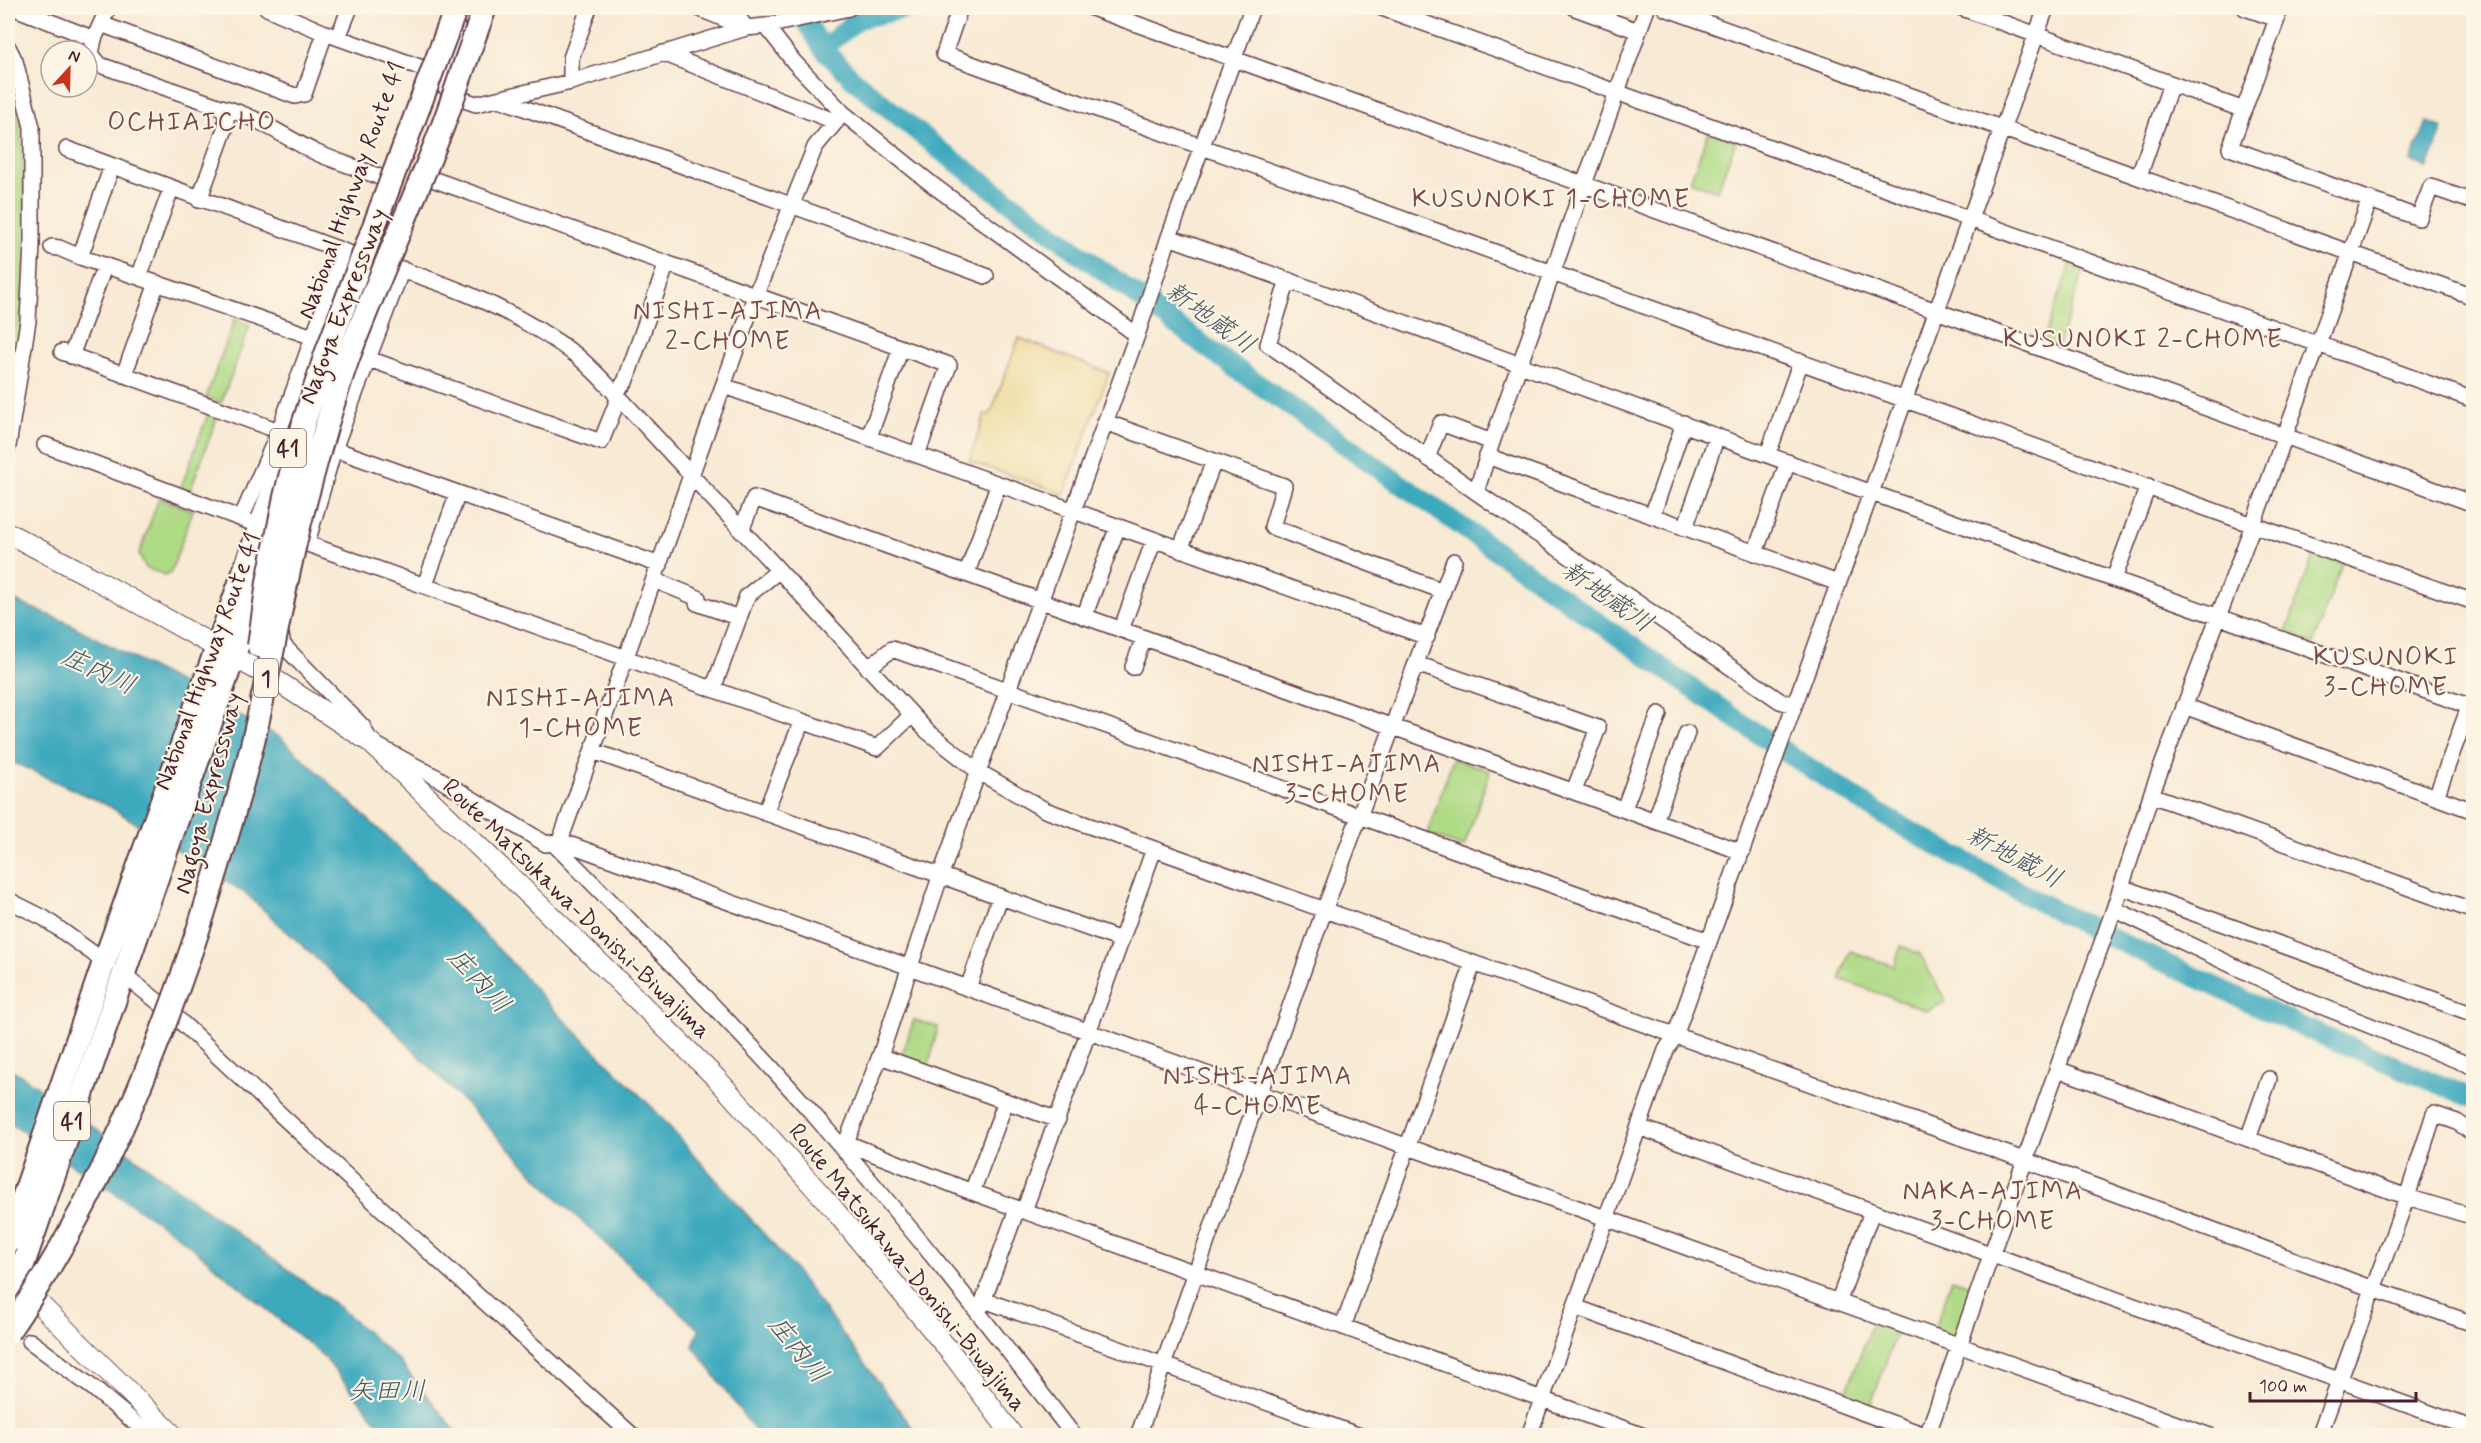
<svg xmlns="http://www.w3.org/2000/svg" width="2481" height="1443" font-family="Mynerve,'Klee One',sans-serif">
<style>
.green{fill:#afda86;stroke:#7c7c58;stroke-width:1.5}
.sand{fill:#eeda9e;stroke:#9c7c64;stroke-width:1.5}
.water{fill:#3da9bd;stroke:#446474;stroke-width:1.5}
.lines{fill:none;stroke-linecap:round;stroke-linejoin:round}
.river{stroke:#3da9bd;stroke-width:20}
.minor-casing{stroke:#643d44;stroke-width:18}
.major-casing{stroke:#643d44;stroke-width:22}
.highway-casing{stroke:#643d44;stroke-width:26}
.minor{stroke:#fff;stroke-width:15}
.major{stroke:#fff;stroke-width:20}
.highway{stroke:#fff;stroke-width:22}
.highway-bridge-casing{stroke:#643d44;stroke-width:26;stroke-linecap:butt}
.highway-bridge{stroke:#fff;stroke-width:22}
.labels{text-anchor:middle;stroke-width:4.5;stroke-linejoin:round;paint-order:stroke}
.shield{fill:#fcf5e5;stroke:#7f5f63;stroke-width:1.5}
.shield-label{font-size:22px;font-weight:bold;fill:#4a1f2b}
.street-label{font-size:24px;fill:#4a1f2b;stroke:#fcf5e5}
.neighbourhood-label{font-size:26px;letter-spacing:1.5px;fill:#7a494c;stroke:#fcf5e5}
.water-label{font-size:26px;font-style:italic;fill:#455665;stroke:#fcf5e5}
.quarter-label{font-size:27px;letter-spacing:1.5px;fill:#7a494c;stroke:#fcf5e5}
</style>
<rect width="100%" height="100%" fill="#fcf5e5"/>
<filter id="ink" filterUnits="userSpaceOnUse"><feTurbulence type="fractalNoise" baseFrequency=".0167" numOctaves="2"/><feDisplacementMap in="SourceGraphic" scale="12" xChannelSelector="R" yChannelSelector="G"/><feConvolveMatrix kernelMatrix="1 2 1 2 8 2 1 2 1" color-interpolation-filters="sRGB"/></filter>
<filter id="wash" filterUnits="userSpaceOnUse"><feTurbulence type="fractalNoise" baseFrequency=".008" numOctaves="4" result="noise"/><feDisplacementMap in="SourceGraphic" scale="24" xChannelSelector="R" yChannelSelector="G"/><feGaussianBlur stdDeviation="1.35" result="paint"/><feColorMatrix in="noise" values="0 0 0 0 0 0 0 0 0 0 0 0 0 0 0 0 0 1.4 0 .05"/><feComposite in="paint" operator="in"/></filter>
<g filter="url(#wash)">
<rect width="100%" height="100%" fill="#f8ead4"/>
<path class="green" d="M8,63c10,27 13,61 14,90 7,89 1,179 -14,266z
M1709,131l27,10 -19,50 -27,-10z
M2072,260l14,5 -29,82 -14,-6z
M235,319l15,6 -29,78 -15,-6z
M209,411l9,4 -29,79 -9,-4z
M159,498l34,12 -22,62 -6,3 -19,-7 -7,-14z
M2314,553l28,10 -29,82 -28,-10z
M1453,758l37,13 -26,76 -37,-13z
M1901,946l19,8 26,48 -19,9 -87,-32 10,-28 44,15z
M914,1020l24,7 -10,42 -28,-10z
M1952,1279l23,8 -18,53 -23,-10z
M1873,1320l25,9 -28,78 -26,-9z"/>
<path class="sand" d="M1019,338l90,35 -45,121 -95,-33 16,-47 5,1z"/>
<path class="water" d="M2427,122l16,6 -15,40 -17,-7z
M8,598l60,25 212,114 123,115 109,111 40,45 100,99 140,159 126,169h-160l-65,-89 6,-16 -137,-127 -172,-177 -145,-133 -136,-87 -101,-46z
M8,1067l28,18 304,223 59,53 60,74h-71l-65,-79 -146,-121 -169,-113z"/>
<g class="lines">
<path class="river" d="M798,8l25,41 30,30 88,72 276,204 526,369 134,88 158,88 70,35 195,91 174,73
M823,49l35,-30 52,-11"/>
</g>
</g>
<g filter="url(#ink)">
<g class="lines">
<defs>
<path id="minor" d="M15,8l79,31
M108,8l-14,31 -3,15 9,11 121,42 5,7v12l-27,74
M267,8l58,25 100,36 33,29 18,6 95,-22 175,-54 20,-2 83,-18
M698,8l48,20 -14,-20
M960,8l-16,46 1309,471 221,77
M1092,8l1382,496
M1252,8l-83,229 -32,98 -196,539 -61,182 -34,87 126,49 672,244
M1382,8l1092,392
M1575,8l63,23
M1665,8l809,289
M1962,8l282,102
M2245,8l32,11 -47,129 189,70 12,-31 43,15
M101,24l194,72 9,-2 21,-61
M766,26l28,36 49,51 91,73 203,149
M338,37l12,-29
M8,47l7,14 17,66v118l-4,76 -20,125
M663,53l173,69
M571,82v-24l18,-50
M502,100l484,176
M221,107c36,9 63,30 96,46 21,9 44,16 65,25
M67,149l287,106c78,23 156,50 222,100 15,12 29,28 43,42l308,334 52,41 66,38 979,350 349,129 101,35
M112,166l-32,91 233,80
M424,176l525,189 -32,90
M2139,176l32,-92
M1169,237l703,256 602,215
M52,247l7,1 21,9
M139,277l32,-88
M1288,280l-20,64 208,148 304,209 14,4
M62,352l217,79
M71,356l34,-91
M369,359l232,83 18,-45
M124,375l33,-92
M724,386l703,251
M615,394l10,-12 42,-119
M1105,422l179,64 -12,41 171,64
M869,437l32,-89
M45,445l205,77
M334,449l326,116
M1768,454l33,-93
M1487,456l351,127
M1427,458l14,-35 51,19
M1476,492l16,-50 155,-434
M1652,516l32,-93
M241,519l38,-88 65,-179
M1685,528l32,-92
M741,531l13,-33 988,354
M291,538l586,210 35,-33
M307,543l27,-94 68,-180
M1180,550l34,-89
M1755,553l33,-91
M967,573l31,-88
M2114,579l34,-93
M654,580l44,18 -1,5 42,15
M425,585l33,-92
M1084,617l34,-91
M274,629l7,6 2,10 80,82 7,15 66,35 110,67 14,-3 196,-547 59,-147 28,-34
M1121,630l33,-90
M1417,664l181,64 -24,63
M1133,667l11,-29
M868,668l24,-19 817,292
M713,689l34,-93 30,-24
M2184,706l290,105
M593,751l528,189
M2151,795l323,116
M2436,797l33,-90
M1624,809l35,-95
M765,813l37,-92
M1655,821l32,-88
M560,841l1650,595
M554,844c92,94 187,186 272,285 86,99 168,202 248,307
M2121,887l353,127
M8,900l36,18 61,44
M2114,909l187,89 173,69
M124,975l42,33 229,213 238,215
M968,988l32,-91
M880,1056l178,64
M2057,1069l350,128 67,20
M1639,1127l835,302
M2248,1139l21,-60
M972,1192l34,-91
M1024,1211l130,-362
M984,1300l376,136
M1839,1300l33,-88
M981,1307l36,-98
M1575,1307l352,129
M1343,1327l130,-363
M30,1341l63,47 58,48
M1138,1436l186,-525 130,-350
M1529,1436l137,-386 9,-14 371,-1028
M1927,1436l187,-527 37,-114 102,-270 117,-326
M2319,1436l88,-239 27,-83 23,8 17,12"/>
<path id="major" d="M8,533l85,45 184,103 93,61 234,225 113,112 115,128 124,152 57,77
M21,1286l153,150"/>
<path id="highway" d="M447,72l7,-43
M8,1242l93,-271 188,-525
M8,1308l231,-667 26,-67"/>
</defs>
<use href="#minor" class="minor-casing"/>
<use href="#major" class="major-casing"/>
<use href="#highway" class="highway-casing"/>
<use href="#minor" class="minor"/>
<use href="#major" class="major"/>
<use href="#highway" class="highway"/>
<defs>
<path id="highway-bridge" d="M259,646l9,-64 17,-85 19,-75 22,-68 130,-346
M8,1332c88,-128 147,-270 195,-417 18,-59 37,-118 51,-178 20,-85 33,-172 57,-256 11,-41 23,-83 37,-123 29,-77 64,-153 94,-230 15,-40 28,-81 43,-120"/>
</defs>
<use href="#highway-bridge" class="highway-bridge-casing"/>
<use href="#highway-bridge" class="highway-bridge"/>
</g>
</g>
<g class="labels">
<g class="shield">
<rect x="270" y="429" width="36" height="38" rx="4.5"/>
<rect x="254" y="659" width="24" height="38" rx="4.5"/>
<rect x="54" y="1102" width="36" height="38" rx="4.5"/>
</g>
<g class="shield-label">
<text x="288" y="456">41</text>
<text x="266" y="686">1</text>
<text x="72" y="1129">41</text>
</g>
<g class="street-label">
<text transform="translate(351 190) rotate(-70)" y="8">National Highway Route 41</text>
<text transform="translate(343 306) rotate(-69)" y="8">Nagoya Expressway</text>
<text transform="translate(207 661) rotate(-70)" y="8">National Highway Route 41</text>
<text transform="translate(208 793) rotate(-75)" y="8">Nagoya Expressway</text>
<text transform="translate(577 908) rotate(44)" y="8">Route Matsukawa-Donishi-Biwajima</text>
<text transform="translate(908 1267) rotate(51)" y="8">Route Matsukawa-Donishi-Biwajima</text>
</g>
<g class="neighbourhood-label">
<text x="1551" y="207">KUSUNOKI 1-CHOME</text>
<text x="728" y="319">NISHI-AJIMA<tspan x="728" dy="30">2-CHOME</tspan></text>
<text x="2143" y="347">KUSUNOKI 2-CHOME</text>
<text x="2386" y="665">KUSUNOKI<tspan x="2386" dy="30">3-CHOME</tspan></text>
<text x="581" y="706">NISHI-AJIMA<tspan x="581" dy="30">1-CHOME</tspan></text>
<text x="1347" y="772">NISHI-AJIMA<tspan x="1347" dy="30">3-CHOME</tspan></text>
<text x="1258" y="1084">NISHI-AJIMA<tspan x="1258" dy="30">4-CHOME</tspan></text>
<text x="1993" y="1199">NAKA-AJIMA<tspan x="1993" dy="30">3-CHOME</tspan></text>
</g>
<g class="water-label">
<text transform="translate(1211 317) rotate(36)" y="9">新地蔵川</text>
<text transform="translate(1608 596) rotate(35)" y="9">新地蔵川</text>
<text transform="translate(99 670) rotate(25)" y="9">庄内川</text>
<text transform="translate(2015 856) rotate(28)" y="9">新地蔵川</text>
<text transform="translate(480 980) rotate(47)" y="9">庄内川</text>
<text transform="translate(799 1349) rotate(51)" y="9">庄内川</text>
<text x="387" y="1399">矢田川</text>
</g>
<g class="quarter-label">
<text x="192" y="130">OCHIAICHO</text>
</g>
</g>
<rect width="2481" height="1443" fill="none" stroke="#fcf5e5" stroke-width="30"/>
<g transform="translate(69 69) rotate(22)"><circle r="28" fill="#fcf5e5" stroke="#b59f9b" stroke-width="1.5"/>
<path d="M0-4.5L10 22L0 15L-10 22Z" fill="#c8321e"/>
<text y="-9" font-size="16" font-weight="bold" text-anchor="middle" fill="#4a1f2b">N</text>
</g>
<path d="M2250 1392v9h166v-9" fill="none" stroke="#4a1f2b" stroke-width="3"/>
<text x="2259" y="1392" font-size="18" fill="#4a1f2b" stroke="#fcf5e5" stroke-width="4.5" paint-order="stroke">100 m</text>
</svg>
